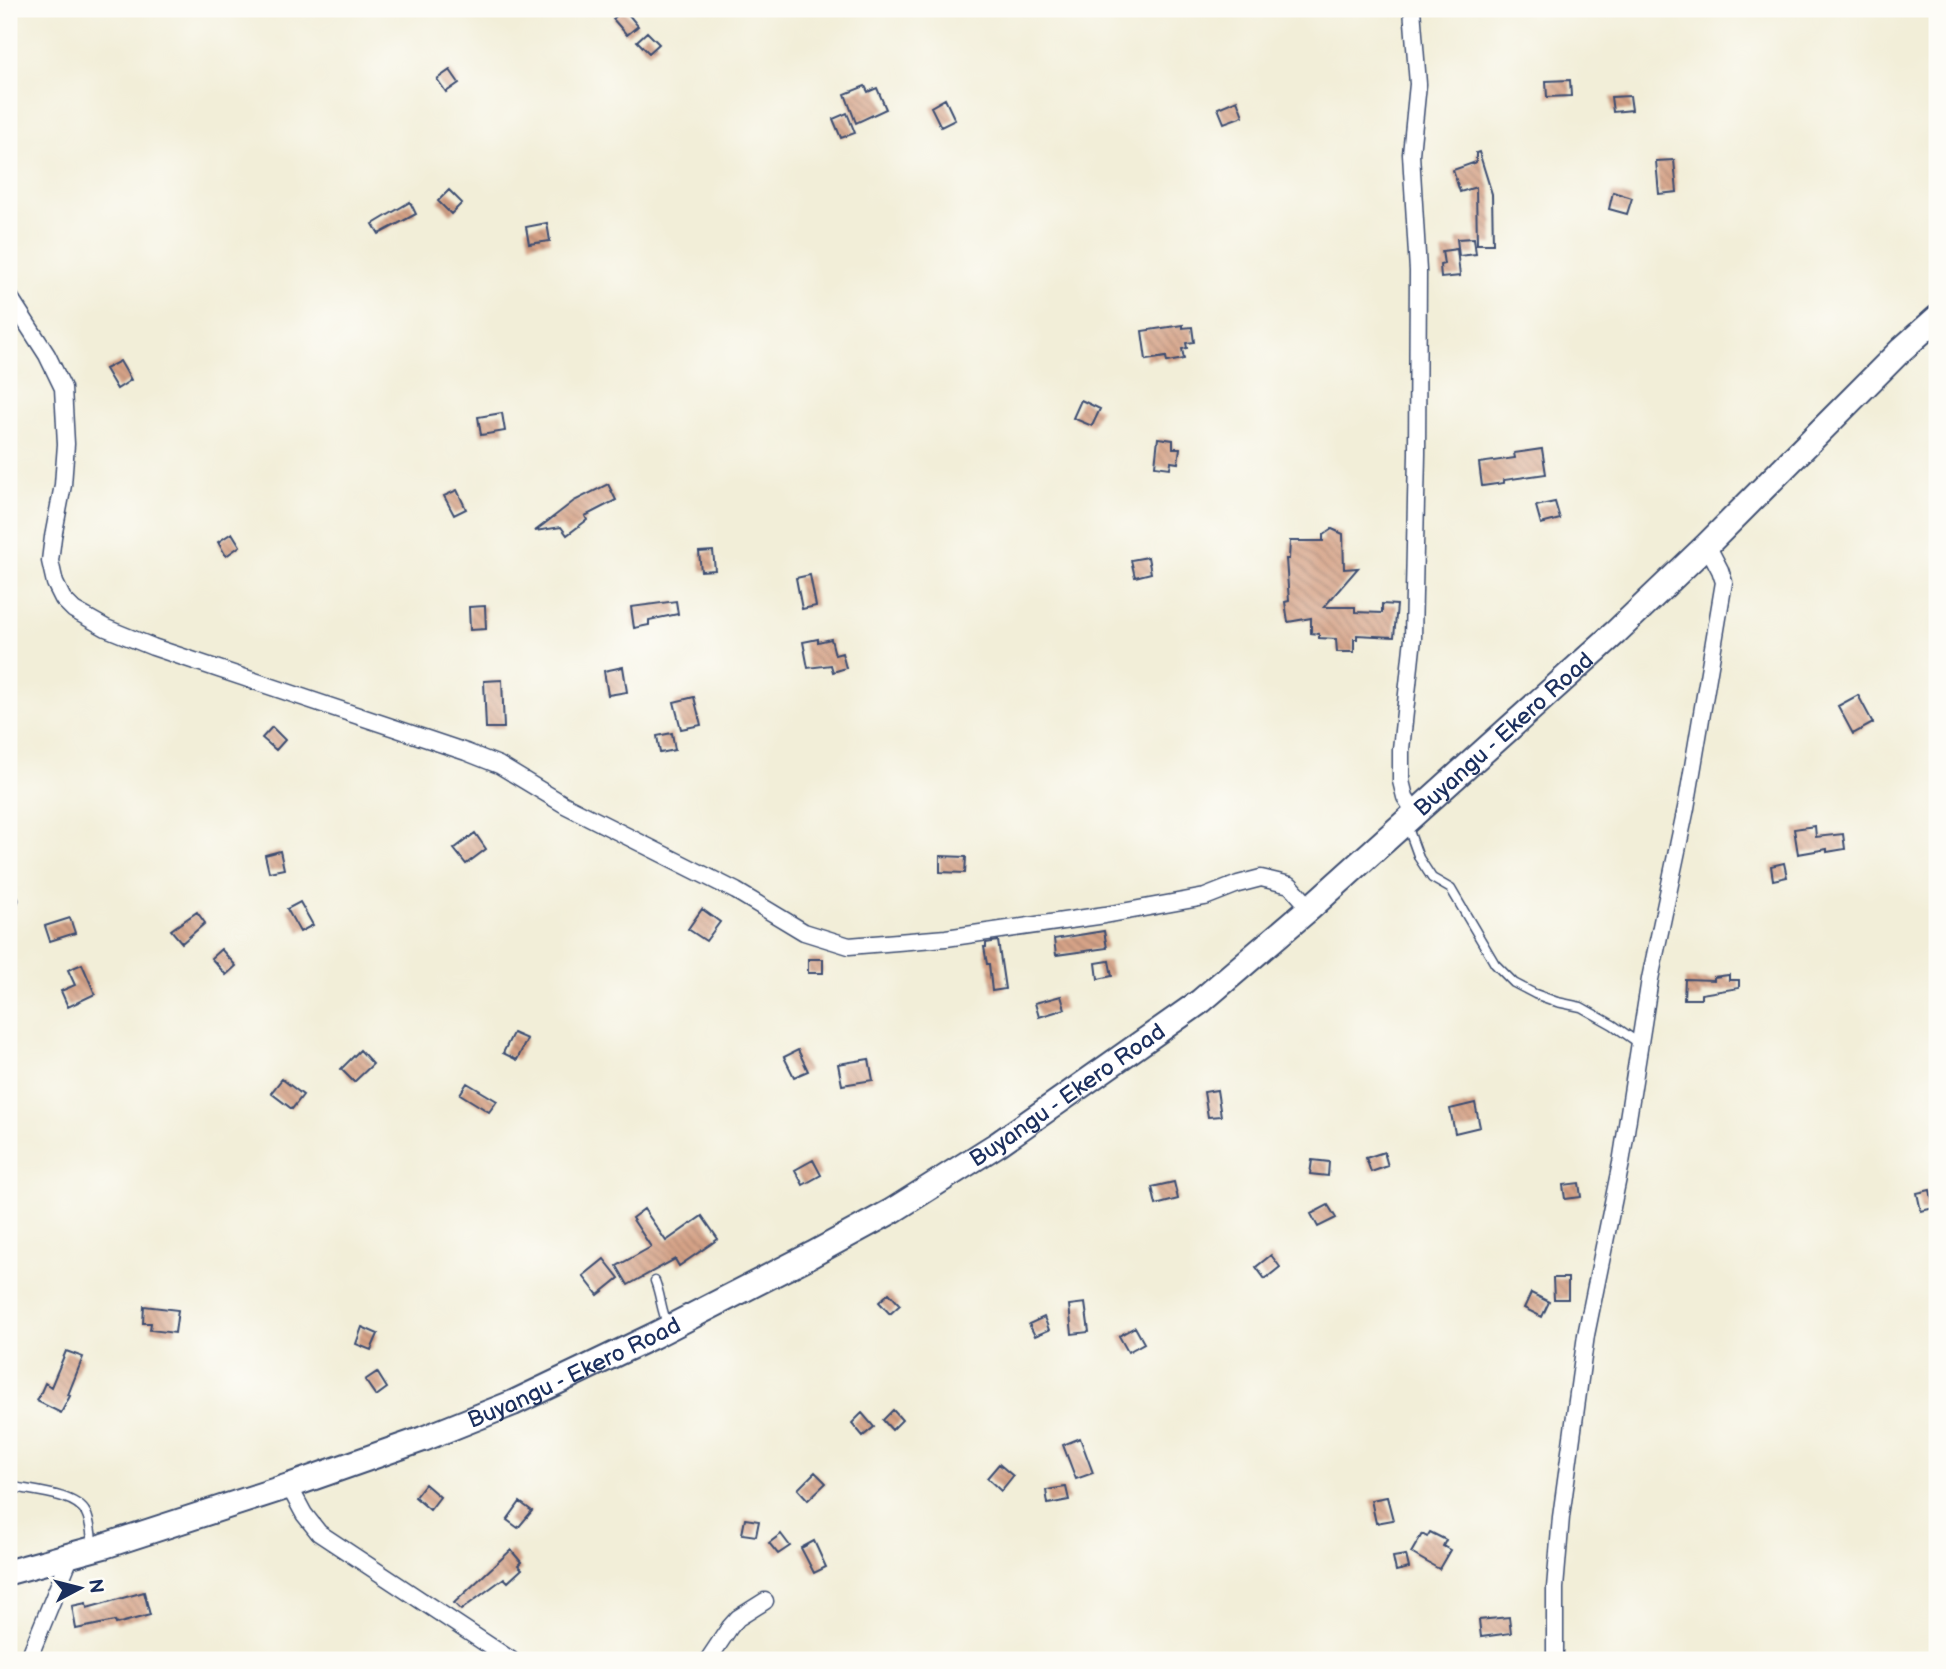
<svg xmlns="http://www.w3.org/2000/svg" width="1946" height="1669" font-family="'Balsamiq Sans',sans-serif">
<style>
.building{fill:url(#building-back-hatch)}
.lines{fill:none;stroke-linecap:round;stroke-linejoin:round}
.service-casing{stroke:#3b4c70;stroke-width:11}
.minor-casing{stroke:#3b4c70;stroke-width:19}
.primary-casing{stroke:#3b4c70;stroke-width:28}
.service{stroke:#fff;stroke-width:8}
.minor{stroke:#fff;stroke-width:16}
.primary{stroke:#fff;stroke-width:24}
.labels{text-anchor:middle;stroke-width:7;stroke-linejoin:round;paint-order:stroke}
.street-label{font-size:23px;fill:#1b2f5e;stroke:#fdfcf7}
</style>
<defs>
<pattern id="building-back-hatch" width="6" height="6" patternUnits="userSpaceOnUse" patternTransform="scale(1.75)"><rect width="6" height="6" fill="#d6a387"/><path d="M-1 5l2 2M0 0l6 6M5-1l2 2" fill="none" stroke="#ad8572"/></pattern>
</defs>
<rect width="100%" height="100%" fill="#fdfcf7"/>
<filter id="ink" filterUnits="userSpaceOnUse"><feTurbulence type="fractalNoise" baseFrequency=".0143" numOctaves="2"/><feDisplacementMap in="SourceGraphic" scale="14" xChannelSelector="R" yChannelSelector="G"/><feConvolveMatrix kernelMatrix="1 2 1 2 8 2 1 2 1" color-interpolation-filters="sRGB"/></filter>
<filter id="wash" filterUnits="userSpaceOnUse"><feTurbulence type="fractalNoise" baseFrequency=".00686" numOctaves="4" result="noise"/><feDisplacementMap in="SourceGraphic" scale="28" xChannelSelector="R" yChannelSelector="G"/><feGaussianBlur stdDeviation="1.57" result="paint"/><feColorMatrix in="noise" values="0 0 0 0 0 0 0 0 0 0 0 0 0 0 0 0 0 1.4 0 .05"/><feComposite in="paint" operator="in"/></filter>
<g filter="url(#wash)">
<rect width="100%" height="100%" fill="#f2eed8"/>
<g id="blocks">
<path class="building" d="M624,9l14,17 -11,9 -14,-16z
M647,32l12,12 -10,9 -12,-12z
M450,70l9,13 -13,9 -9,-13z
M1570,80l1,16 -24,1 -1,-16z
M865,86l3,6 9,-4 9,21 -30,14 -11,-29z
M1630,96l2,14 -19,2 -2,-15z
M945,99l10,21 -14,7 -10,-20z
M1237,100l6,16 -19,7 -6,-15z
M847,113l8,20 -14,5 -8,-19z
M1479,152l13,42 1,50h-16l-1,-57 -16,5 -7,-22 23,-8v-9z
M1674,160l3,32 -18,2 -3,-33z
M449,190l13,13 -11,11 -13,-13z
M1613,192l19,6 -5,16 -18,-5z
M410,202l6,12 -37,20 -6,-10z
M547,223l3,18 -21,3 -3,-17z
M1474,238l2,16 -17,2 -2,-17z
M1457,249l3,27 -19,2 -1,-13 4,-1 -2,-13z
M1183,325v3l9,-1 2,15 -8,1 1,5 -5,1 2,10 -17,3 -1,-5 -20,3 -4,-29z
M120,361l11,19 -14,9 -12,-20z
M1081,400l19,9 -8,17 -19,-8z
M502,413l3,18 -24,4 -3,-18z
M1158,438l15,2v8h7l-2,15 -7,-1 -1,6 -15,-2z
M1542,449l4,25 -42,6v3l-22,3 -3,-23 36,-5 -1,-5z
M608,484l8,16 -31,16 2,4 -20,15 -6,-8 -26,4 39,-30z
M457,490l9,19 -12,6 -10,-19z
M1555,502l5,17 -19,5 -5,-18z
M1332,529l11,5 1,35 14,-1 -34,39h31v5l27,1v-9l15,1 -3,32 -37,-2v4h-3v13h-17l-1,-13 -17,-1v-4l-8,-1v-15l-23,4 -3,-20 4,-1 -3,-42h3l1,-18h33v-6z
M232,533l8,13 -14,10 -8,-14z
M713,551l2,19 -14,1 -2,-19z
M1148,557l3,16 -16,4 -4,-17z
M810,575l6,31 -14,3 -6,-31z
M676,601l2,13 -29,6v5l-15,3 -3,-21z
M485,606l1,23 -16,1 -1,-23z
M818,639v3l13,-3 4,16 7,-2 4,15 -13,4 -2,-7 -23,3 -5,-26z
M623,667l4,25 -19,3 -4,-24z
M502,680l2,48h-18l-2,-47z
M1858,695l15,28 -20,11 -15,-28z
M694,697l7,28 -20,4 -7,-27z
M272,727l13,13 -9,10 -14,-12z
M672,733l3,17 -15,3 -3,-17z
M1815,826l1,11 27,-3 2,15 -18,3v-3l-29,5 -4,-25z
M475,833l11,16 -20,15 -12,-15z
M280,851l4,18 -15,3 -4,-17z
M940,856l26,1 -1,16 -25,-1z
M1784,863l3,14 -14,3 -2,-14z
M300,902l13,23 -13,7 -13,-23z
M702,909l18,13 -14,19 -18,-12z
M197,912l8,11 -23,20 -11,-13z
M70,918l5,15 -25,8 -5,-15z
M1104,931l3,17 -51,7 -2,-16z
M998,941l7,48 -13,2 -3,-27h-2l-3,-17h2v-4z
M221,949l15,17 -10,9 -15,-17z
M808,959h15v14h-15z
M1109,961l3,15 -14,3 -2,-16z
M82,964l13,30 -27,13 -7,-16 14,-6 -7,-15z
M1729,975v5h10v8l-38,6v5h-17l1,-20 29,1v-3z
M1061,996l4,13 -26,8 -4,-14z
M513,1033l14,6 -10,21 -14,-7z
M360,1050l13,14 -19,18 -13,-13z
M798,1050l10,21 -14,6 -10,-20z
M869,1059l4,21 -31,5 -4,-21z
M282,1079l21,16 -11,14 -21,-16z
M467,1083l30,18 -8,11 -29,-18z
M1217,1090l4,26 -13,1 -4,-25z
M1475,1103l5,24 -25,6 -5,-24z
M1384,1152l4,14 -17,6 -5,-14z
M813,1160l8,15 -18,10 -8,-15z
M1312,1160l17,2 -1,14 -18,-2z
M1174,1182l4,17 -22,6 -4,-18z
M1579,1183l2,14 -16,2 -2,-14z
M1930,1190l4,18 -13,3 -4,-18z
M1328,1205l8,13 -18,9 -7,-13z
M644,1209l22,32 36,-25 16,23 -39,27 -4,-7 -47,26 -11,-19 34,-19 -19,-29z
M1271,1255l9,12 -15,12 -9,-12z
M604,1259l15,19 -21,17 -15,-19z
M1553,1278h15v21h-14z
M889,1293l11,12 -10,9 -11,-12z
M1531,1293l18,9 -7,15 -18,-9z
M1085,1303l4,29 -17,2 -3,-29z
M144,1306l34,4 -3,23 -25,-3 1,-7h-8z
M1044,1317l5,13 -14,6 -6,-12z
M362,1327l16,7 -7,16 -15,-6z
M1135,1327l9,16 -16,9 -9,-16z
M66,1351l17,6 -15,38 2,1 -9,17 -24,-12 8,-18 6,4z
M377,1372l10,16 -11,8 -11,-16z
M893,1410l9,10 -10,10 -9,-10z
M862,1413l12,14 -11,9 -11,-13z
M1080,1438l13,35 -17,6 -13,-34z
M999,1464l14,12 -12,15 -14,-13z
M815,1472l11,11 -18,17 -10,-11z
M425,1484l15,13 -10,13 -15,-13z
M1066,1487l3,13 -21,4 -2,-14z
M1387,1497l6,23 -17,3 -5,-23z
M520,1502l12,9 -14,17 -11,-8z
M745,1519l14,2 -3,15 -14,-2z
M1430,1532l16,8 -3,6 7,4 -11,19 -28,-16 11,-19 5,3z
M781,1534l9,12 -12,8 -9,-11z
M814,1541l12,26 -12,6 -13,-25z
M511,1550l10,12 -3,3 4,4 -14,13 -4,-4 -43,32 -7,-7z
M1406,1555l3,13 -13,3 -3,-14z
M144,1592l6,23 -34,9 -1,-3 -39,8 -4,-23 14,-3 1,5z
M1509,1617l2,16 -30,4 -2,-17z"/>
</g>
</g>
<g filter="url(#ink)">
<use href="#blocks" fill-opacity="0" stroke="#3b4c70" stroke-width="2"/>
<g class="lines">
<defs>
<path id="service" d="M1407,825l12,33 13,20 19,11 44,75 19,19 21,11 22,8 24,5 32,18 27,19
M9,905l5,-5
M655,1281c6,15 6,30 13,44
M9,1486c21,5 67,7 77,27 5,9 5,23 7,33"/>
<path id="minor" d="M1412,9l6,75 -7,70 7,117 -1,183 -4,184 -12,111v32l4,16 11,17
M9,296l38,59 16,33 3,56 -3,41 -10,52 -3,24 5,22 8,16 11,11 32,18 47,19 313,105 33,13 66,40 171,86 68,41 45,14 97,-8 159,-23 100,-18 33,-13 23,-6 29,7 20,23
M289,1486l15,28 15,19 192,127
M28,1660l43,-105
M708,1660l22,-33 8,-9 27,-17
M1555,1660v-72l6,-71 25,-182 35,-172 29,-184 36,-171 38,-226 -4,-12 -13,-25"/>
<g id="primary">
<path id="s1" d="M9,1572l95,-26 185,-60 134,-47 90,-36 140,-67 160,-82 79,-43 106,-67 203,-143 109,-93 305,-275 92,-88 194,-195 36,-32"/>
</g>
</defs>
<use href="#service" class="service-casing"/>
<use href="#minor" class="minor-casing"/>
<use href="#primary" class="primary-casing"/>
<use href="#service" class="service"/>
<use href="#minor" class="minor"/>
<use href="#primary" class="primary"/>
</g>
</g>
<g class="labels">
<g class="street-label">
<text dy="8" stroke="none"><textPath href="#s1" startOffset="1734">Buyangu - Ekero Road</textPath></text>
<text dy="8" stroke="none"><textPath href="#s1" startOffset="1167">Buyangu - Ekero Road</textPath></text>
<text dy="8" stroke="none"><textPath href="#s1" startOffset="600">Buyangu - Ekero Road</textPath></text>
</g>
</g>
<rect width="1946" height="1669" fill="none" stroke="#fdfcf7" stroke-width="35"/>
<g transform="translate(80 1588) rotate(83)" stroke="#fdfcf7" stroke-width="5" paint-order="stroke">
<path d="M0-5L12 26L0 18L-12 26Z" fill="#1b2f5e"/>
<text y="-10" font-size="19" font-weight="bold" text-anchor="middle" fill="#1b2f5e">N</text>
</g>
</svg>
